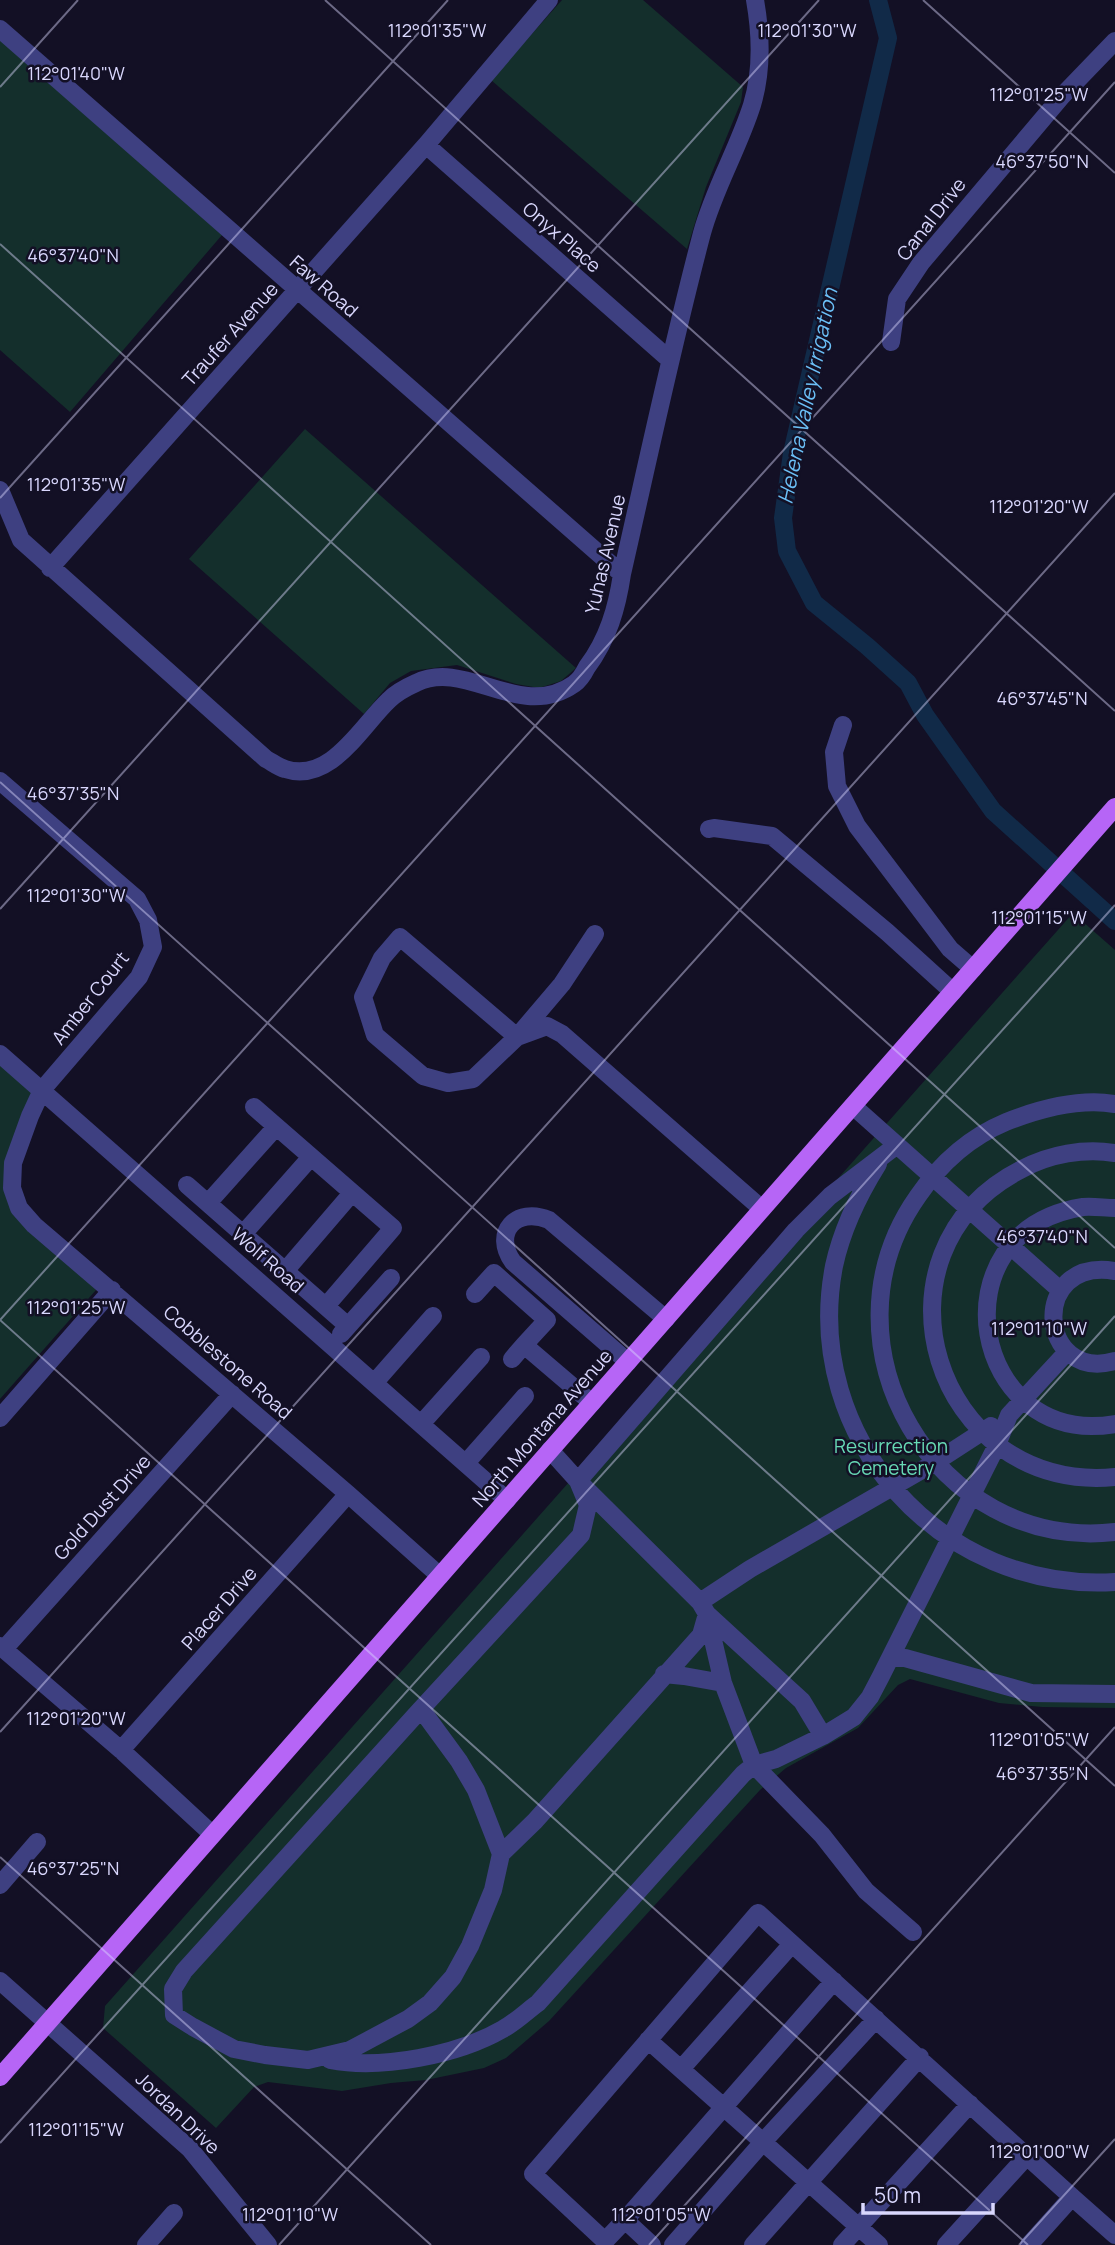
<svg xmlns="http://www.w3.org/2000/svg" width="1115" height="2245" font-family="Manrope,sans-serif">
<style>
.green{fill:#142f2c}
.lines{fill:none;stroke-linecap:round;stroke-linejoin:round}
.canal{stroke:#112a48;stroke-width:18}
.minor{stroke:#3e4081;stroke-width:18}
.major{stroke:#b665f6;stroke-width:18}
.ticks{fill:none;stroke:#d9d7fd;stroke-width:2;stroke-opacity:0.45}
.labels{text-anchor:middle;stroke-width:5;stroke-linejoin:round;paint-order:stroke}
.street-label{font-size:19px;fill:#d9d7fd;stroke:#131025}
.park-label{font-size:19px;fill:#67d9b5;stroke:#131025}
.water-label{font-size:21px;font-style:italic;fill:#6bbff6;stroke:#131025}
.ticks-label{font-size:18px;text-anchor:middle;fill:#d9d7fd;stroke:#131025;stroke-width:5;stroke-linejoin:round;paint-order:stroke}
</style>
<rect width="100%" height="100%" fill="#131025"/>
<path class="green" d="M562,0h81l100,87 -2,15 -35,85 -19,62 -196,-169z
M0,40l222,195 -152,177 -70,-62z
M305,429l271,239 -15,13 -22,7 -23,-4 -59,-19 -46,6 -21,12 -26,31 -175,-155z
M1073,913l42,37v758l-73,-1 -43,-4 -89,-24 -12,6 -40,43 -72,40 -26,22 -211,231 -43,37 -22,10 -58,12 -35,3 -49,8 -74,-9 -14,5 -38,41 -113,-100 2,-22z
M0,1052l42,38 -29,73 6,45 77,82 -96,109z"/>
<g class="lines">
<path class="canal" d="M878,0l10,38 -96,415 -9,65 4,33 27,52 53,43 41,37 17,32 68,96 122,110"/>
<path class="minor" d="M0,29l622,545
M426,145l244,215
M891,342l6,-43 24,-36 141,-167 53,-55
M0,490l21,50 245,219c6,3 12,8 19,10 46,15 77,-44 104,-69 7,-7 18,-13 27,-17 50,-25 104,39 158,1 6,-4 10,-11 13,-17 21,-28 30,-59 35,-93 26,-114 50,-228 80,-341 12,-44 36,-84 50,-128 10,-33 9,-71 3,-105
M50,568l376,-423 123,-145
M843,725l-9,27 3,34 20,40 93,123 23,20
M0,781l137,118 11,21 5,27 -14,30 -97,113 -12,26 -17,47 -1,25 7,20 15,17 314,269 92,82
M709,829l5,-1 58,8 115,96 66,60
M595,934l-33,50 -45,53 -117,-100 -18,21 -19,39 12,38 48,41 25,7 25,-4 44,-42 30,-11 15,8 200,175
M0,1054l507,446
M1115,1104c-36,-6 -76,5 -109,18 -36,15 -66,42 -88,74 -104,147 17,356 197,336
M853,1106l207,184
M254,1107l139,121 -67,78
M1115,1153c-31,-5 -65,1 -93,16 -163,83 -88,325 93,308
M878,1164c-20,32 -36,65 -44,102 -33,172 108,327 281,316
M187,1185l161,141
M208,1203l68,-76
M1115,1208c-10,0 -22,-2 -32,-1 -151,24 -112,242 32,217
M243,1234l68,-77
M285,1271l67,-78
M1115,1271c-87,-14 -77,112 0,90
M475,1294l19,-21 53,47 -23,25 68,58
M341,1334l50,-56
M512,1359l12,-14
M628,1362l-115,-100c-21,-29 3,-56 36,-42l117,99
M375,1382l58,-66
M0,1418l112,-128
M421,1424l60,-67
M550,1450l28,31 122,121 7,12 16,69 31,82 68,70 44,56 47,41
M466,1463l59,-67
M700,1602l50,-33 184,-106 57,-37
M0,1646l121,104 91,84
M4,1649l228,-255
M891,1658h14l126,35 84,1
M664,1674l20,2 39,7
M421,1709l-237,262 -11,18 1,26 19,12 41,22 31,6 43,5 42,-10 58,-31 22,-16 23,-26 17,-31 23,-56 8,-36 34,-33 166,-186 6,-21 95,87 21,35
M121,1750l227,-256
M501,1854l-25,-64 -17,-29 -38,-52 160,-174 7,-30 -10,-24 218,-251 34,-34 67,-51
M0,1885l37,-43
M0,1981l190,168 78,96
M648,2040l231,205
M330,2060c51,10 128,-5 173,-31 13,-7 24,-18 35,-26l205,-229 11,-9 22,-6 47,-23 31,-19 16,-20 11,-21 116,-231 12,-30 58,-63
M681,2069l111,-125
M1072,2197l43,38
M625,2220l209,-239
M146,2245l28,-32
M652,2245l-27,-25 -20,21 -72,-67 225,-261 314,284 -43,48
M673,2245l90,-103 113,-123
M753,2245l167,-188
M842,2245l128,-141
M946,2245l81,-89"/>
<path class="major" d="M0,2077l1115,-1270"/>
</g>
<path class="ticks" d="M325,0l790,711M923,0l192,173M0,87l78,-87M0,244l1115,1004M0,498l448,-498M0,782l1115,1004M0,909l819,-909M0,1320l1115,-1238M0,1320l1028,925M0,1732l1115,-1239M0,1857l431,388M0,2143l1115,-1238M279,2245l836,-929M649,2245l466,-518M1019,2245l96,-106"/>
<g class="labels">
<g class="street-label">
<text transform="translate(931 219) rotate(-52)" y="7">Canal Drive</text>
<text transform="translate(562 237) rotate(41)" y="7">Onyx Place</text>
<text transform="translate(324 286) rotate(41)" y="7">Faw Road</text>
<text transform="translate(230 334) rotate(-48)" y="7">Traufer Avenue</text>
<text transform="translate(605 554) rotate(-77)" y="7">Yuhas Avenue</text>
<text transform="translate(90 998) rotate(-52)" y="7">Amber Court</text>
<text transform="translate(268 1260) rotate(41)" y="7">Wolf Road</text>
<text transform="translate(228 1362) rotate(41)" y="7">Cobblestone Road</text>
<text transform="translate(542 1428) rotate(-49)" y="7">North Montana Avenue</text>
<text transform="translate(102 1507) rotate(-48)" y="7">Gold Dust Drive</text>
<text transform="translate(219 1608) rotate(-49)" y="7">Placer Drive</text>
<text transform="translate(178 2113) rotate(44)" y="7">Jordan Drive</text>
</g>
<g class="park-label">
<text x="891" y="1453">Resurrection<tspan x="891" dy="22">Cemetery</tspan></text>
</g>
<g class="water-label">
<text transform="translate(808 396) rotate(-78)" y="7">Helena Valley Irrigation</text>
</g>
</g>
<g class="ticks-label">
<text x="437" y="37">112°01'35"W</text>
<text x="807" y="37">112°01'30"W</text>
<text x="76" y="80">112°01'40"W</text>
<text x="1039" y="101">112°01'25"W</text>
<text x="1042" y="168">46°37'50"N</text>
<text x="73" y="262">46°37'40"N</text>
<text x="76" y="491">112°01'35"W</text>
<text x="1039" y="513">112°01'20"W</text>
<text x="1042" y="705">46°37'45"N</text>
<text x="73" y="800">46°37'35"N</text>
<text x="76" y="902">112°01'30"W</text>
<text x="1039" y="924">112°01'15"W</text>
<text x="1042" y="1243">46°37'40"N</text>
<text x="76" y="1314">112°01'25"W</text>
<text x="1039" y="1335">112°01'10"W</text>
<text x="76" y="1725">112°01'20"W</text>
<text x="1039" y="1746">112°01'05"W</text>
<text x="1042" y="1780">46°37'35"N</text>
<text x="73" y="1875">46°37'25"N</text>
<text x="76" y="2136">112°01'15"W</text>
<text x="1039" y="2158">112°01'00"W</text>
<text x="290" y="2221">112°01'10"W</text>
<text x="661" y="2221">112°01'05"W</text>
</g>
<path d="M863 2203v10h130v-10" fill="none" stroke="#d9d7fd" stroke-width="3.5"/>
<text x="874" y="2203" font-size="21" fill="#d9d7fd" stroke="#131025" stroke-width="5" paint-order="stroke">50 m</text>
</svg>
